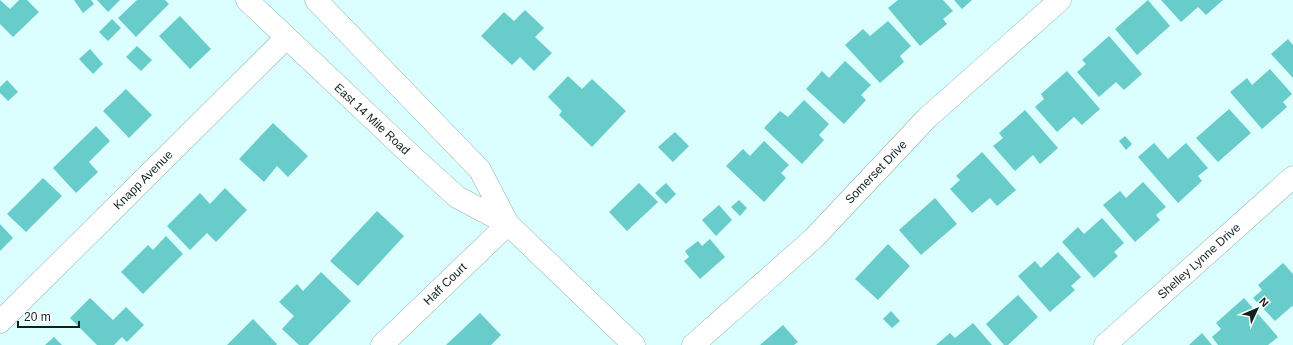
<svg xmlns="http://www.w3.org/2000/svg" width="1293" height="345" font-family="Arial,sans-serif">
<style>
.building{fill:#67ccca}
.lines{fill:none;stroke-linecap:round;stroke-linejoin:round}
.minor-casing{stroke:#90b3b2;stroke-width:23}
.major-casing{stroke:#90b3b2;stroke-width:23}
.minor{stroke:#fff;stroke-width:22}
.major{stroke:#fff;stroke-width:22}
.labels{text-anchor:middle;stroke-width:3;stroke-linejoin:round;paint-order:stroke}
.street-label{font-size:12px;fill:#121f1f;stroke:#fff}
</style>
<rect width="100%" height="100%" fill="#dbfffe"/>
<path class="building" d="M0,0l10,9 9,-9h8l12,12 -26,25 -13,-13z
M74,0h17l3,4 -11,9z
M97,0h23l-12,12z
M137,0h28l4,4 -33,33 -18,-19z
M898,0h45l10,11 -10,8 4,5 -27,22 -32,-38z
M954,0h18l-10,9z
M1148,0l22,26 -33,29 -22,-26z
M1161,0h62l-17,15 -8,-8 -17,15z
M525,10l19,18 -9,9 17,16 -18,18 -14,-14 -8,8 -31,-29 23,-24 10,9z
M180,16l31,33 -21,20 -31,-33z
M112,19l9,9 -13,13 -9,-9z
M888,21l23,25 -11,10 4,6 -24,21 -35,-38 18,-16 7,7z
M1109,36l33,38 -18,16 -8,-8 -17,15 -22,-25 9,-8 -4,-4z
M1288,39l5,6v33l-22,-24z
M137,46l15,14 -11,11 -15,-14z
M90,49l13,15 -10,10 -14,-15z
M845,61l26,24 -10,10 5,5 -22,24 -38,-35 16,-18 7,7z
M1270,69l22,25 -9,8 4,5 -25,22 -32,-37 17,-14 5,7z
M1067,71l33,38 -18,16 -8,-8 -17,15 -22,-25 9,-8 -3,-5z
M568,76l14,13 10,-10 34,32 -34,36 -33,-32 3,-4 -14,-14z
M7,80l11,12 -10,9 -8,-8v-6z
M126,89l26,26 -23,23 -26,-27z
M804,100l25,24 -10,11 5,5 -22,24 -38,-36 16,-17 8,6z
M1229,109l22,24 -33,29 -22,-24z
M1025,110l33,38 -18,16 -7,-9 -18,16 -22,-25 10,-8 -4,-5z
M273,123l35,33 -20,21 -11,-11 -13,16 -25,-23z
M96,126l14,15 -21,21 9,10 -22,21 -23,-25z
M675,132l14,14 -16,16 -15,-15z
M1125,136l7,8 -6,6 -7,-9z
M764,141l25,24 -8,8 5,5 -22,24 -38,-36 17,-17 7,7z
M1154,143l14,16 18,-16 22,25 -10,8 4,5 -24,22 -40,-46z
M982,152l34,38 -19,16 -7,-8 -18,15 -22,-24 10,-9 -4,-4z
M43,178l19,18 -36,36 -19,-18z
M1143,182l23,25 -10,8 4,5 -25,22 -32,-37 17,-14 6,7z
M639,183l19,19 -31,29 -18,-19z
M666,183l10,11 -10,10 -11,-11z
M225,188l22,22 -31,32 -9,-9 -17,17 -23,-24 33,-33 10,11z
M935,198l22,26 -36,31 -22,-25z
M739,200l8,8 -7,8 -9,-9z
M719,205l13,15 -16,16 -14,-16z
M377,211l27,25 -46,50 -28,-25z
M1102,218l22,25 -10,9 4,4 -24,22 -32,-36 16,-15 6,7z
M0,224l13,14 -13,13z
M166,236l17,18 -40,40 -22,-22 27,-27 5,5z
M710,239l15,18 -25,22 -16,-18 5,-4 -4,-6 13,-10 4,5z
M888,244l22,22 -32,34 -23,-21z
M1058,252l23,25 -10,9 4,4 -25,22 -32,-36 17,-15 6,7z
M1283,263l10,11v33l-1,-1 -17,15 -22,-23 9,-8 -4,-5z
M321,272l30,29 -43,44h-9l-17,-16 12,-13 -15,-14 18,-18 6,7z
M1018,295l20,22 -30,28h-4l-18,-21z
M90,298l23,22 13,-13 18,18 -17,17 -5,-5 -8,8h-17l-27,-27z
M1244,298l34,39 -10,8h-50l-6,-8 9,-8 -5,-6z
M891,311l9,10 -8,7 -9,-9z
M480,313l21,22 -10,10h-45z
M253,319l24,25 -1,1h-49z
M973,323l19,22h-56l14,-12 5,5z
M783,325l15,17 -4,3h-34z
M1202,333l10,12h-23z
M54,337l8,8h-17z"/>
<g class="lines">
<defs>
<path id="minor" d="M0,322l286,-284
M382,345l126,-121
M693,345l121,-107 113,-120 133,-118
M1105,345l188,-168"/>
<path id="major" d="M247,0l166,157 44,40 51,27 126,121
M316,0l164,170 28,54"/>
</defs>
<use href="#minor" class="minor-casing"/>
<use href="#major" class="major-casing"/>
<use href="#minor" class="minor"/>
<use href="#major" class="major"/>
</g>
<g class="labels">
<g class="street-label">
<text transform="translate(372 119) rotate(43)" y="4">East 14 Mile Road</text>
<text transform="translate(876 172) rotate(-46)" y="4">Somerset Drive</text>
<text transform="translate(143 180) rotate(-45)" y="4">Knapp Avenue</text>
<text transform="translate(1199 261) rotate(-42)" y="4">Shelley Lynne Drive</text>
<text transform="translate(445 284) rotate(-44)" y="4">Haff Court</text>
</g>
</g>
<g transform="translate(1257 309) rotate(46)" stroke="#ffffff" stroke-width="3" paint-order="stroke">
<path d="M0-3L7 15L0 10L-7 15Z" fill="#121f1f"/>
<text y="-6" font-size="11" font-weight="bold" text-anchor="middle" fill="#121f1f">N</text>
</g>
<path d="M18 321v6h61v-6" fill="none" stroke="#121f1f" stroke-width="2"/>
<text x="24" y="321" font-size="12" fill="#121f1f" stroke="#ffffff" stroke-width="3" paint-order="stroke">20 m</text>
</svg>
